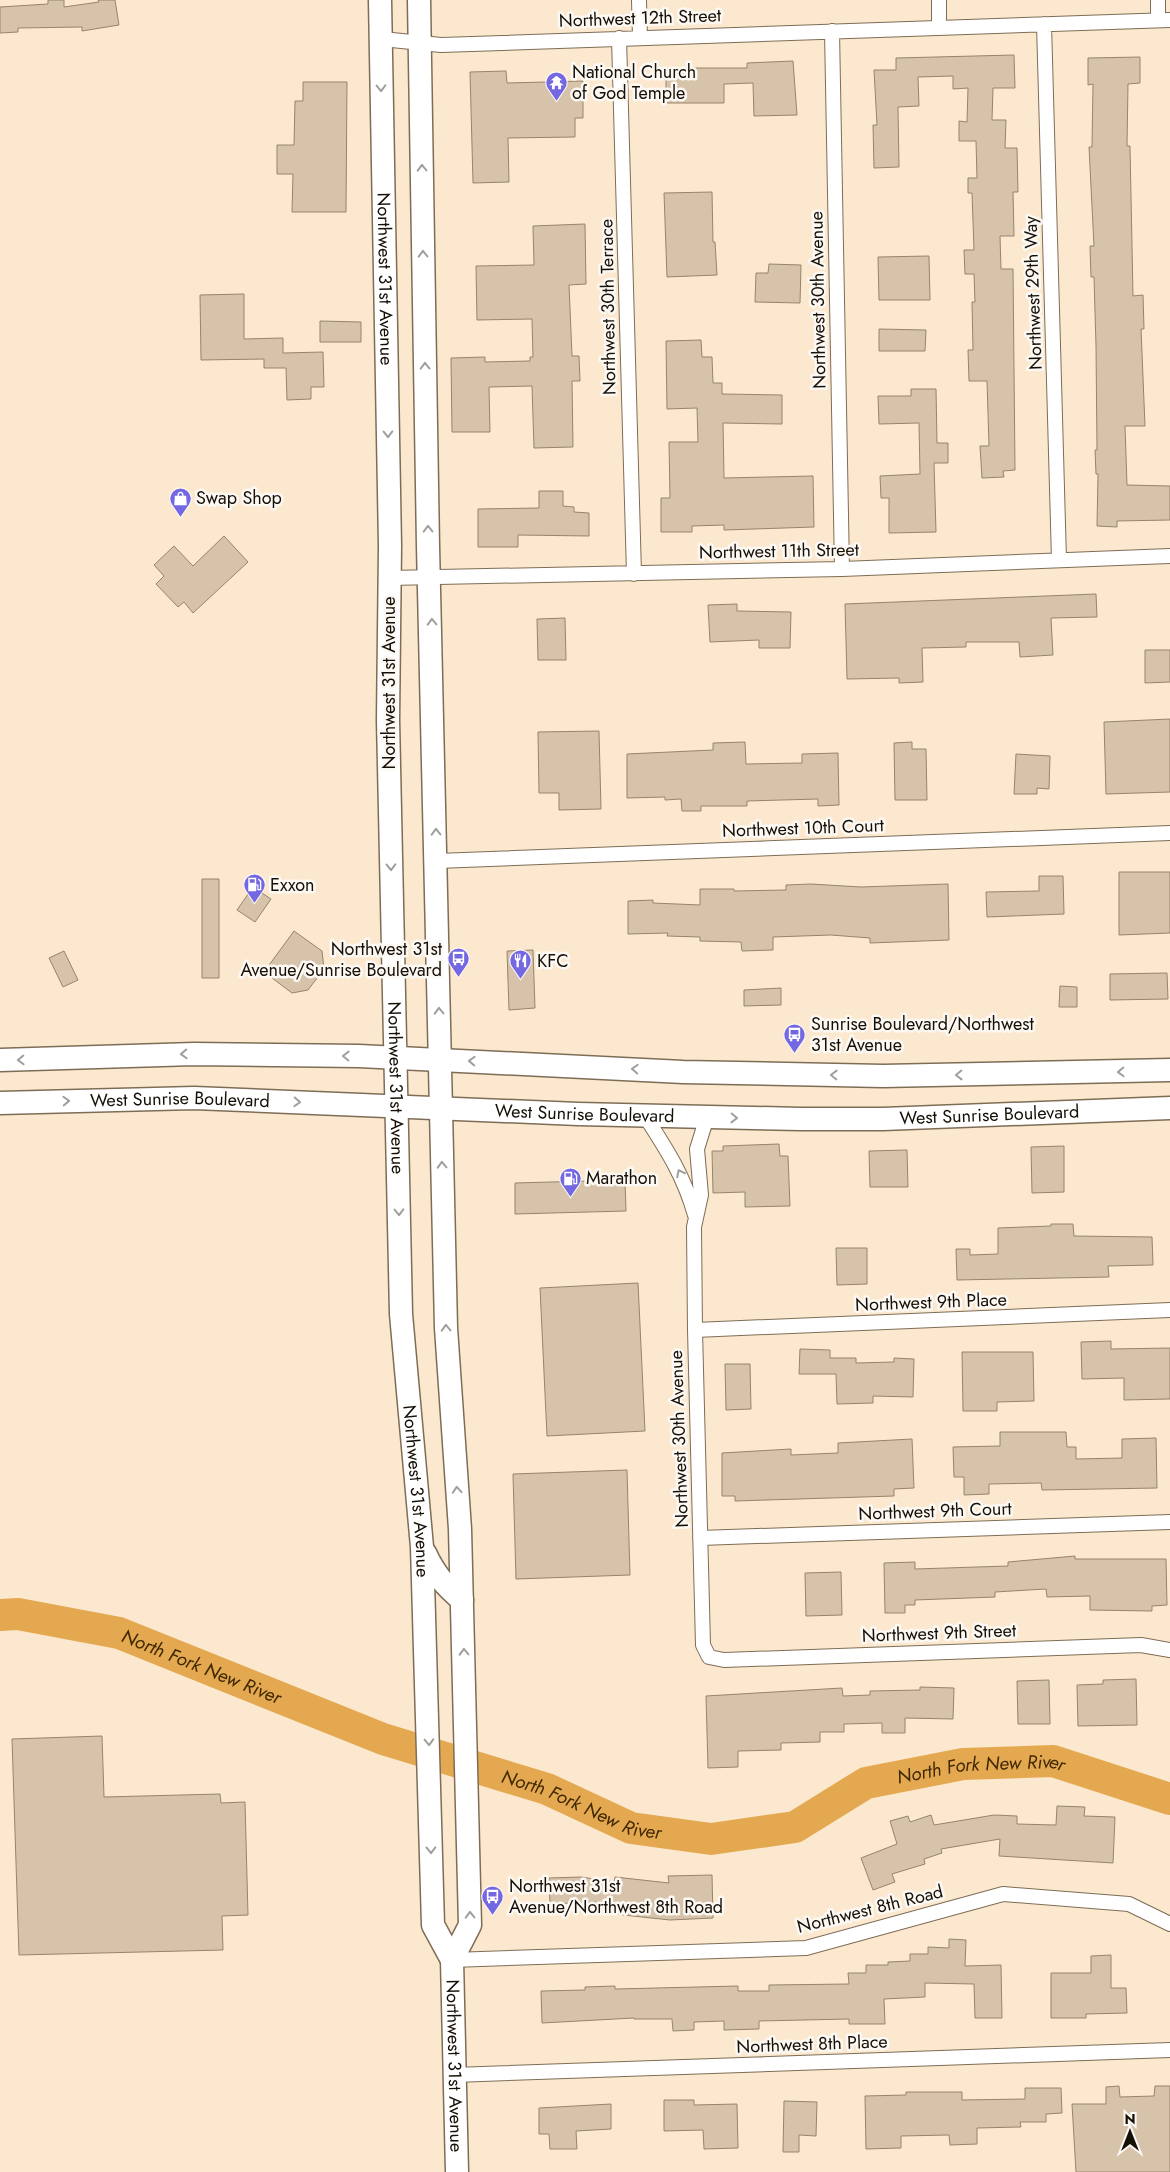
<svg xmlns="http://www.w3.org/2000/svg" width="1170" height="2172" font-family="Jost,sans-serif">
<style>
.lines{fill:none;stroke-linecap:round;stroke-linejoin:round}
.river{stroke:#e4a851;stroke-width:32}
.building{fill:#d7c3aa;stroke:#96846c}
.minor-casing{stroke:#7e6d56;stroke-width:16}
.primary-casing{stroke:#7e6d56;stroke-width:25}
.minor{stroke:#fff;stroke-width:14}
.primary{stroke:#fff;stroke-width:22}
.oneway{stroke:#a19f9b}
.labels{text-anchor:middle;stroke-width:5;stroke-linejoin:round;paint-order:stroke}
.street-label{font-size:18px;fill:#150f06;stroke:#fcf8f3}
.poi-label{font-size:18px;fill:#150f06;stroke:#fcf8f3;text-anchor:start}
.water-label{font-size:19px;font-style:italic;fill:#412902;stroke:#fcf8f3}
</style>
<rect width="100%" height="100%" fill="#fce8ce"/>
<g class="lines">
<path class="river" id="s1" d="M0,1615l18,-1 101,19 264,106 164,50 84,39 80,11 84,-12 71,-44 97,-19 90,-3 117,38"/>
</g>
<path class="building" d="M48,0h16v7l35,-5 -1,-2h17l4,25 -37,6v-4l-64,1v4l-18,1v-26l48,-3z
M1014,55l1,33h-22l-1,32h14l-1,28h12l1,44h-5l1,44h-14l1,33h12l2,201 -12,1 1,6 -22,1 -2,-32h9l-2,-65h-18l-1,-31h5l-1,-48h3l-1,-28h-9l-1,-24h10l-2,-57h-4v-15h9l-1,-37h-17v-20l8,1 1,-34 -15,1v-13l-35,1 1,29 -21,1 1,60 -25,1 -1,-43h4l-3,-55h22v-12z
M1140,57v26l-12,1 -1,62h3l3,150 10,-1 1,34h-3l4,97h-20l2,59 43,1v34l-53,1v6l-20,-1 1,-52h-2l-1,-24h2l-1,-104 -2,-69h-3l-1,-31h4l-5,-99h3l1,-63 -5,1v-27z
M793,61l4,54 -43,1 -1,-33 -29,1v19h-58v-35h81v-5z
M506,71l1,12 76,-2v37h-8v19l-67,1 1,44 -36,1 -3,-111z
M303,82h44l-1,130h-54l1,-38h-16v-29h17l1,-44h8z
M712,192l1,50h2l2,33 -50,2 -3,-84z
M585,224l1,60 -17,1 3,71h7l1,25h-8l1,66 -39,1 -2,-62 -43,1 1,45h-38l-1,-74 34,-1v5l45,-1v-4h3l-1,-38 -55,1 -1,-54 58,-1 -1,-39z
M929,256l1,44h-51l-1,-43z
M769,264l32,1 -1,38 -45,-1 1,-29h12z
M244,294v45l39,-1v15l40,-1 1,35h-13v12l-24,1 -1,-32h-22v-9l-63,1 -1,-65z
M320,321l41,1v20h-41z
M879,329l47,1 -1,21h-46z
M701,340l1,17h10l1,26h9v11l60,1v29l-59,-1 1,55 89,-2 1,51 -90,3v-5l-32,1v6h-31v-34h9l-1,-56h29l-1,-34 -30,1 -1,-68z
M911,389h25l1,54h11v20h-14l2,69 -47,1v-35h-8l-1,-22 40,-2 -1,-51 -40,1 -1,-28h33z
M539,491h24v15l11,1v5l15,1v23l-71,-1v12h-40v-38l61,-1z
M224,536l24,26 -55,51 -9,-11 -6,5 -22,-23 8,-8 -10,-11 20,-19 19,20z
M1096,594l1,23 -46,1 2,37 -33,2 -1,-15h-53v5l-44,1 1,34 -24,1v-5l-52,1 -2,-75z
M737,604v7l54,1 -1,36h-31v-8l-49,2 -2,-37z
M565,618l1,42h-28l-1,-41z
M1145,650h25v32l-25,1z
M1170,719v73l-64,2 -2,-72z
M599,731l2,78 -42,1v-17h-20l-1,-61z
M745,742l1,22 56,-1v-9l36,-1 1,52 -21,1v-7l-71,2v5h-46v5h-19l-1,-12 -16,1v-3l-38,1v-44l86,-4v-7z
M912,742v7h14l1,51h-32l-1,-57z
M1016,754l34,2 -1,33 -12,-1v6h-23z
M1119,872h51v61l-51,2z
M1039,876h24l1,38 -77,3 -1,-25 53,-1z
M202,879h17v99h-17z
M811,884l50,3 87,-3 1,56 -79,3v-5l-39,-3 -58,2v13l-31,1 -1,-9 -41,-1v-4l-33,-1 1,-3 -40,1v-33l25,-1v3l47,2v-16h34v2l52,-1v-5z
M253,887l18,12 -16,23 -18,-12z
M294,931l28,20 2,18 -16,21 -16,3 -28,-21z
M533,950l2,58 -26,2 -2,-59z
M64,951l14,29 -15,7 -14,-29z
M1167,973l1,26 -58,1v-26z
M1060,986l17,1v20h-18z
M781,988v17l-37,1v-16z
M779,1144l1,12h8l2,50 -45,1v-15l-32,1 -1,-42h11v-5z
M1064,1146v46l-32,1 -1,-46z
M907,1150l1,37h-38l-1,-36z
M625,1180l1,31 -111,3v-31z
M1051,1224h22l1,12 78,1 1,28 -45,1 1,11 -152,3 -1,-31h14v6l28,-1v-26l53,-2z
M836,1248h31v36l-30,1z
M638,1283l7,148 -98,5 -7,-148z
M1111,1341v8l59,-1v51l-46,1v-22l-42,1 -1,-37z
M800,1349l30,1v8h26v5l38,-1v-4l20,1 -1,38 -40,-1v7l-36,1 -1,-30h-37z
M962,1352h71l1,49 -37,1v9h-34z
M725,1364h25l1,45 -25,1z
M1000,1432h66l1,15h9v12l46,-1v-19l34,-1 1,50 -115,2 -1,-7 -52,1v10l-25,1v-18h-10l-1,-30 47,-1z
M912,1439l2,49 -20,1v7l-159,5v-5h-13v-43l69,-4v6l47,-2v-10z
M627,1470l3,105 -114,4 -3,-105z
M1075,1556v3h91l1,46 -15,1v5l-62,-1v-14l-43,1 -1,-8 -51,3v5l-80,3v5h-10v8h-20l-1,-50 31,-1v7l93,-3v-4z
M841,1572l1,43 -36,1 -1,-43z
M1136,1679l1,46 -59,1 -1,-41 26,-1v-4z
M1049,1680l1,44h-32l-1,-43z
M920,1687l34,1 -1,31 -48,-1v15h-23v-10l-38,1v8h-24v10l-39,1v7l-43,1v16l-30,1 -2,-72 136,-8 1,8 27,-1v-4l50,-1z
M102,1736l2,61 116,-3 1,9 24,-1 3,113 -26,1 1,34 -204,5 -7,-216z
M1057,1806l28,1 -1,9 31,1 -2,46 -114,-7 1,-17 -59,10 1,4 -18,6 1,5 -33,10 3,8 -22,8 -12,-32 36,-14 -7,-23 18,-5 2,6 21,-7 3,10 60,-10 23,1v8l39,1z
M712,1875l1,43 -43,2 -75,-8 1,-10 -46,2 -1,-26 32,-1 33,5 1,-5 54,6 -1,-7z
M949,1939l17,1 -1,26 36,-1 1,53h-27l-1,-34 -49,-1v14l-41,2 1,25h-36v-5l-90,2v8l-35,1v-9l-30,1v8l-21,1 -1,-12h-38v-1l-92,5 -1,-32 44,-1v-3l30,-1v3l123,-3v5h31v-6l80,-1 -1,-11h18v-8h22v-3l22,-1v-7h18v-7l21,1z
M1111,1955v33h15l1,25 -41,1v4h-35v-45h40v-17z
M1119,2086l1,11 34,-1 1,-10h15v86h-94l-4,-68h34v-17z
M1025,2088h36l1,25 -16,1v8h-26l1,5 -44,1v16l-27,1 -1,-10 -48,1v12l-35,1 -1,-53 41,-1v-3h56v8l63,-1z
M664,2100h30v5l43,-1 1,44 -34,1 -1,-19 -39,1z
M784,2101l33,1 -1,34 -17,-1v17h-16z
M611,2104v25l-35,2 1,18h-27l-1,-15h-10v-26z"/>
<g class="lines">
<defs>
<path id="minor" d="M639,0l1,37
M939,0v27
M1158,0v20
M1044,24l15,536
M832,31l10,538
M619,38l15,536
M382,39l59,6 729,-25
M389,578l453,-9 328,-13
M437,861l733,-28
M645,1116c22,34 39,60 50,99
M707,1117l-10,32 4,46 -7,32 1,103 8,315 6,12 15,3 417,-15 29,5
M695,1330l475,-20
M700,1538l470,-16
M452,1960l354,-12 197,-54 126,10 41,20
M454,2075l716,-25"/>
<g id="primary">
<path id="s2" d="M380,0l10,546 -2,174 13,594 21,233 11,378 19,35"/>
<path id="s3" d="M419,0l9,546 18,782 14,201 10,396 -18,35 5,212"/>
<path d="M0,1060l194,-6 165,2 324,16 200,4 287,-6"/>
<path id="s4" d="M0,1103l194,-5 384,16 223,5h82l287,-11"/>
<path d="M425,1553c9,20 20,33 37,47"/>
</g>
</defs>
<use href="#minor" class="minor-casing"/>
<use href="#primary" class="primary-casing"/>
<use href="#minor" class="minor"/>
<use href="#primary" class="primary"/>
</g>
<defs><path id="oneway-chevron" d="M-2-3.5L2.5 0L-2 3.5" fill="none" stroke-width="1.6" stroke-linecap="round" stroke-linejoin="round" transform="scale(1.25)"/></defs>
<g class="oneway">
<use href="#oneway-chevron" transform="translate(381 88) rotate(89)"/>
<use href="#oneway-chevron" transform="translate(422 168) rotate(-91)"/>
<use href="#oneway-chevron" transform="translate(423 254) rotate(-91)"/>
<use href="#oneway-chevron" transform="translate(425 366) rotate(-91)"/>
<use href="#oneway-chevron" transform="translate(388 434) rotate(89)"/>
<use href="#oneway-chevron" transform="translate(428 529) rotate(-91)"/>
<use href="#oneway-chevron" transform="translate(432 622) rotate(-92)"/>
<use href="#oneway-chevron" transform="translate(436 832) rotate(-91)"/>
<use href="#oneway-chevron" transform="translate(391 867) rotate(89)"/>
<use href="#oneway-chevron" transform="translate(439 1011) rotate(-92)"/>
<use href="#oneway-chevron" transform="translate(184 1054) rotate(178)"/>
<use href="#oneway-chevron" transform="translate(346 1056) rotate(-179)"/>
<use href="#oneway-chevron" transform="translate(21 1060) rotate(178)"/>
<use href="#oneway-chevron" transform="translate(472 1061) rotate(-178)"/>
<use href="#oneway-chevron" transform="translate(635 1069) rotate(-177)"/>
<use href="#oneway-chevron" transform="translate(1121 1072) rotate(178)"/>
<use href="#oneway-chevron" transform="translate(834 1075) rotate(-179)"/>
<use href="#oneway-chevron" transform="translate(959 1075) rotate(179)"/>
<use href="#oneway-chevron" transform="translate(66 1101) rotate(-2)"/>
<use href="#oneway-chevron" transform="translate(297 1102) rotate(3)"/>
<use href="#oneway-chevron" transform="translate(734 1118) rotate(1)"/>
<use href="#oneway-chevron" transform="translate(442 1165) rotate(-92)"/>
<use href="#oneway-chevron" transform="translate(680 1173) rotate(-117)"/>
<use href="#oneway-chevron" transform="translate(399 1212) rotate(89)"/>
<use href="#oneway-chevron" transform="translate(446 1328) rotate(-92)"/>
<use href="#oneway-chevron" transform="translate(457 1490) rotate(-94)"/>
<use href="#oneway-chevron" transform="translate(464 1652) rotate(-92)"/>
<use href="#oneway-chevron" transform="translate(429 1742) rotate(88)"/>
<use href="#oneway-chevron" transform="translate(431 1850) rotate(89)"/>
<use href="#oneway-chevron" transform="translate(470 1915) rotate(-91)"/>
</g>
<defs>
<symbol id="temple-pin" viewBox="-11 -11 22 30"><path d="M0 17L-7.5 6A9.5 9.5 0 1 1 7.5 6Z" fill="#7468e2" stroke="#fcf8f3"/><path d="M0-6L5-2H3V0L6.5 2.5H4V6H1.5V3h-3V6H-4V2.5H-6.5L-3 0V-2H-5Z" fill="#fff"/></symbol>
<symbol id="shop-pin" viewBox="-11 -11 22 30"><path d="M0 17L-7.5 6A9.5 9.5 0 1 1 7.5 6Z" fill="#7468e2" stroke="#fcf8f3"/><path d="M-5-2.5h2.3a2.7 3.5 0 0 1 5.4 0H5L5.5 6h-11ZM-1.5-2.5h3a1.5 2.3 0 0 0-3 0Z" fill="#fff"/></symbol>
<symbol id="fuel-pin" viewBox="-11 -11 22 30"><path d="M0 17L-7.5 6A9.5 9.5 0 1 1 7.5 6Z" fill="#7468e2" stroke="#fcf8f3"/><path d="M-5.5-6h7V0h2V4h1.3V-2.5L3-4.5l.8-.8L6-3V5H2.5V1h-1V6h-7ZM-4.2-4.7v3.2H.2V-4.7Z" fill="#fff"/></symbol>
<symbol id="bus-pin" viewBox="-11 -11 22 30"><path d="M0 17L-7.5 6A9.5 9.5 0 1 1 7.5 6Z" fill="#7468e2" stroke="#fcf8f3"/><path d="M-5-6H5V4H4V6H2V4H-2V6H-4V4H-5ZM-3.5-4V0h7V-4ZM-3.5 1.2v1.5H-2V1.2ZM2 1.2v1.5H3.5V1.2Z" fill="#fff"/></symbol>
<symbol id="restaurant-pin" viewBox="-11 -11 22 30"><path d="M0 17L-7.5 6A9.5 9.5 0 1 1 7.5 6Z" fill="#7468e2" stroke="#fcf8f3"/><path d="M-5-6h1v4h1v-4h1v4h1v-4h1v5L-1.5 .5V6h-2V.5L-5-1ZM5-6V6H3V1.5H1.5Q1.5-4 5-6Z" fill="#fff"/></symbol>
</defs>
<g fill-rule="evenodd">
<use href="#temple-pin" x="544" y="70" width="25" height="34"/>
<use href="#shop-pin" x="168" y="486" width="25" height="34"/>
<use href="#fuel-pin" x="242" y="872" width="25" height="34"/>
<use href="#bus-pin" x="446" y="946" width="25" height="34"/>
<use href="#restaurant-pin" x="508" y="948" width="25" height="34"/>
<use href="#bus-pin" x="782" y="1022" width="25" height="34"/>
<use href="#fuel-pin" x="558" y="1166" width="25" height="34"/>
<use href="#bus-pin" x="480" y="1884" width="25" height="34"/>
</g>
<g class="labels">
<g class="street-label">
<text transform="translate(640 18) rotate(-2)" y="6">Northwest 12th Street</text>
<text dy="6" stroke="none"><textPath href="#s2" startOffset="279">Northwest 31st Avenue</textPath></text>
<text transform="translate(1033 293) rotate(-92)" y="6">Northwest 29th Way</text>
<text transform="translate(818 300) rotate(-91)" y="6">Northwest 30th Avenue</text>
<text transform="translate(608 307) rotate(-91)" y="6">Northwest 30th Terrace</text>
<text transform="translate(779 551) rotate(-1)" y="6">Northwest 11th Street</text>
<text transform="translate(389 683) rotate(-90)" y="6">Northwest 31st Avenue</text>
<text transform="translate(803 828) rotate(-2)" y="6">Northwest 10th Court</text>
<text dy="6" stroke="none"><textPath href="#s2" startOffset="1088">Northwest 31st Avenue</textPath></text>
<text dy="6" stroke="none"><textPath href="#s4" startOffset="180">West Sunrise Boulevard</textPath></text>
<text dy="6" stroke="none"><textPath href="#s4" startOffset="585">West Sunrise Boulevard</textPath></text>
<text dy="6" stroke="none"><textPath href="#s4" startOffset="990">West Sunrise Boulevard</textPath></text>
<text transform="translate(931 1302) rotate(-2)" y="6">Northwest 9th Place</text>
<text transform="translate(679 1439) rotate(-92)" y="6">Northwest 30th Avenue</text>
<text dy="6" stroke="none"><textPath href="#s2" startOffset="1492">Northwest 31st Avenue</textPath></text>
<text transform="translate(935 1511) rotate(-2)" y="6">Northwest 9th Court</text>
<text transform="translate(939 1633) rotate(-2)" y="6">Northwest 9th Street</text>
<text transform="translate(870 1909) rotate(-14)" y="6">Northwest 8th Road</text>
<text transform="translate(812 2044) rotate(-2)" y="6">Northwest 8th Place</text>
<text dy="6" stroke="none"><textPath href="#s3" startOffset="2071">Northwest 31st Avenue</textPath></text>
</g>
<g class="poi-label">
<text x="572" y="78">National Church<tspan x="572" dy="21">of God Temple</tspan></text>
<text x="196" y="504">Swap Shop</text>
<text x="270" y="891">Exxon</text>
<text x="442" y="955" text-anchor="end">Northwest 31st<tspan x="442" dy="21">Avenue/Sunrise Boulevard</tspan></text>
<text x="537" y="967">KFC</text>
<text x="811" y="1030">Sunrise Boulevard/Northwest<tspan x="811" dy="21">31st Avenue</tspan></text>
<text x="586" y="1184">Marathon</text>
<text x="509" y="1892">Northwest 31st<tspan x="509" dy="21">Avenue/Northwest 8th Road</tspan></text>
</g>
<g class="water-label">
<text dy="7" stroke="none"><textPath href="#s1" startOffset="210">North Fork New River</textPath></text>
<text dy="7" stroke="none"><textPath href="#s1" startOffset="1035">North Fork New River</textPath></text>
<text dy="7" stroke="none"><textPath href="#s1" startOffset="615">North Fork New River</textPath></text>
</g>
</g>
<g transform="translate(1130 2132)" stroke="#fcf8f3" stroke-width="4" paint-order="stroke">
<path d="M0-4L9 19L0 12L-9 19Z" fill="#150f06"/>
<text y="-8" font-size="14" font-weight="bold" text-anchor="middle" fill="#150f06">N</text>
</g>
</svg>
